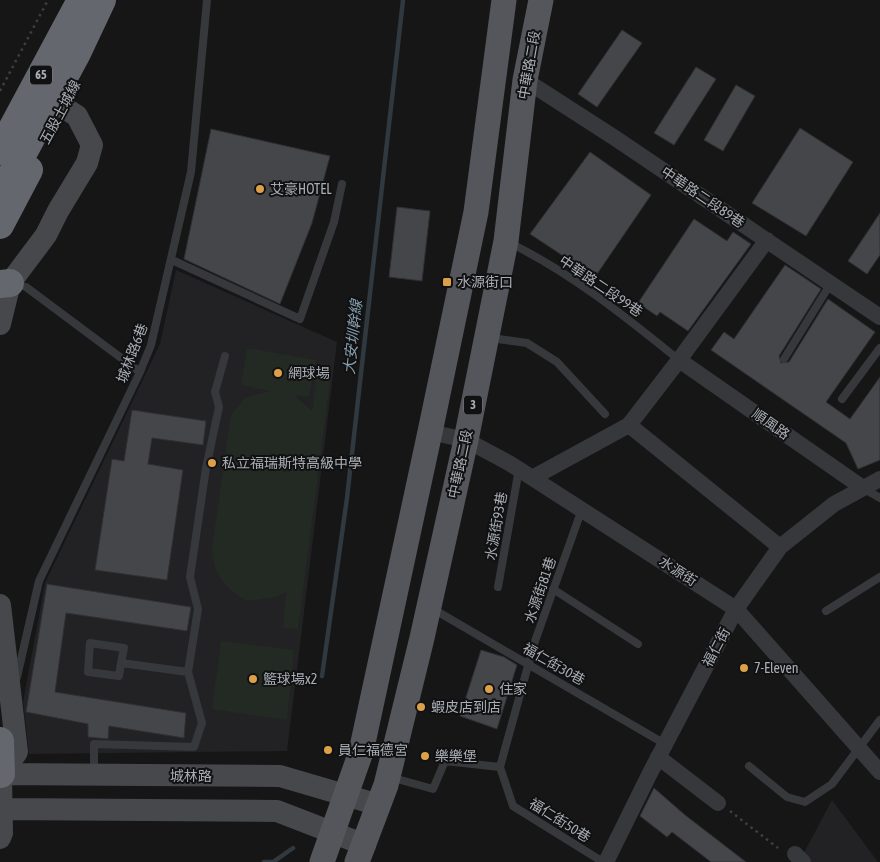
<svg xmlns="http://www.w3.org/2000/svg" width="880" height="862" font-family="'Asap Condensed','Noto Sans TC',sans-serif">
<style>
.built{fill:#222224}
.green{fill:#222a23}
.lines{fill:none;stroke-linecap:round;stroke-linejoin:round}
.stream{stroke:#30393f;stroke-width:4.5}
.building{fill:#45464a;stroke:#303033}
.path{stroke:#3d3f43;stroke-width:2.5;stroke-dasharray:2.5 4;stroke-linecap:butt}
.lane{stroke:#37383c;stroke-width:8}
.street{stroke:#37383c;stroke-width:16}
.secondary{stroke:#46484c;stroke-width:22}
.primary{stroke:#54565b;stroke-width:25}
.highway{stroke:#64676d;stroke-width:28}
.highway-bridge{stroke:#64676d;stroke-width:28}
.poi-dot{fill:#dda048;stroke:#111112;stroke-width:2}
.labels{text-anchor:middle;stroke-width:4;stroke-linejoin:round;paint-order:stroke}
.shield{fill:#111112;stroke:#7b7f85;stroke-width:1}
.shield-label{font-size:12px;font-weight:bold;fill:#a9aeb6}
.street-label{font-size:14px;fill:#a9aeb6;stroke:#111112}
.poi-label{font-size:14px;fill:#a9aeb6;stroke:#111112;text-anchor:start}
.water-label{font-size:15px;font-style:italic;fill:#849dad;stroke:#111112}
</style>
<rect width="100%" height="100%" fill="#161617"/>
<path class="built" d="M176,270l161,72 -50,409 -258,3 -6,-52 22,-119 115,-239z
M832,800l46,62h-79z"/>
<path class="green" d="M247,348l69,12 -7,37 -15,-2 18,16 5,-40 14,2 -33,256 -15,-1 3,-36 -10,5 -28,4c-22,-11 -35,-27 -36,-52l19,-134 14,-17 25,-7 -29,-6z
M221,641l73,9 -7,70 -75,-11z"/>
<g class="lines">
<path class="stream" d="M322,676l25,-178 56,-498
M264,862h9l20,-14"/>
</g>
<path class="building" d="M622,30l20,13 -45,64 -19,-13z
M696,67l20,12 -42,66 -20,-12z
M736,85l19,11 -32,55 -19,-11z
M800,128l53,34 -47,74 -54,-33z
M211,129l119,27 -18,67 -32,81 -96,-45z
M590,152l61,43 -56,82 -65,-43z
M397,207l33,4 -8,70 -33,-4z
M880,213v42l-13,19 -19,-13z
M694,219l33,22 6,-9 18,12 -63,87 -28,-19 -3,4 -19,-13z
M785,265l36,24 -42,67 2,7 8,-1 39,-63 47,33 -49,70 24,17 30,-42v83l-22,9 -12,-26 -135,-93 13,-18 10,7z
M132,410l74,11 -3,24 -51,-7 -4,26 35,6 -16,110 -72,-10 17,-111 12,2z
M47,584l144,23 -4,24 -121,-18 -11,79 131,21 -2,25 -75,-12 -1,13 -20,-2v-13l-62,-12z
M481,650l23,7 13,8 -20,64 -37,-13z
M654,788l31,27 61,47h-35l-39,-30 -5,5 -27,-21z"/>
<g class="lines">
<path class="path" d="M0,91l48,-91
M730,811l48,37"/>
<path class="lane" d="M510,243c61,30 116,74 169,117
M172,260l128,59 34,-97 8,-38
M15,284l11,3 114,85
M491,338l36,5 30,19 48,52
M784,359l47,-76
M842,399l38,-51
M863,488l17,10
M498,587l21,-118
M553,589l85,55
M433,609l232,135
M826,611l54,-34
M121,663l-2,13 -31,-4 2,-29 34,5 -3,15 67,9
M17,677l22,-96 101,-209 11,-27 40,-173 16,-172
M749,766l38,31 18,5 27,-18 48,-64
M500,767l34,-123 48,-135
M500,767l13,39 90,56
M94,772v-28l100,3 8,-24 -14,-51 10,-63 -8,-32 16,-109 13,-61 -4,-15 10,-36
M390,777l43,12 12,-28 55,6"/>
<path class="street" d="M525,80l90,58 265,179
M767,240l-88,120 184,128
M679,360l-50,65 151,122
M430,432l36,8 43,23 227,146 144,163
M532,478l97,-53
M658,757l60,46
M795,854l8,8
M606,862l44,-89 86,-164 44,-62 54,-43 46,-25"/>
<path class="secondary" d="M0,324l10,-41 36,-48 12,-24 29,-48 5,-18 -15,-29 -26,-17
M0,605l17,147 -16,22
M0,774l280,2 99,29
M0,809l277,2 88,34
M0,838l2,-5 -1,-59"/>
<path class="primary" d="M322,862l39,-110 69,-320 46,-220 28,-212
M357,862l29,-77 36,-147 44,-198 40,-199 19,-161 16,-80"/>
<path class="highway" d="M0,151l81,-151
M0,225l29,-55
M0,284l10,-1
M0,741l1,33"/>
<path class="highway-bridge" d="M0,196l77,-143 25,-53"/>
</g>
<g class="poi-dot">
<circle cx="260" cy="189" r="5"/>
<rect x="442" y="277" width="10" height="10" rx="2.5"/>
<circle cx="278" cy="373" r="5"/>
<circle cx="212" cy="463" r="5"/>
<circle cx="744" cy="668" r="5"/>
<circle cx="253" cy="679" r="5"/>
<circle cx="489" cy="689" r="5"/>
<circle cx="421" cy="707" r="5"/>
<circle cx="328" cy="750" r="5"/>
<circle cx="425" cy="756" r="5"/>
</g>
<g class="labels">
<g class="shield">
<rect x="30" y="65.5" width="22" height="19" rx="4"/>
<rect x="464" y="395.5" width="18" height="19" rx="4"/>
</g>
<g class="shield-label">
<text x="41" y="79">65</text>
<text x="473" y="409">3</text>
</g>
<g class="street-label">
<text transform="translate(529 65) rotate(-80)" y="5">中華路二段</text>
<text transform="translate(60 112) rotate(-62)" y="5">五股土城線</text>
<text transform="translate(703 197) rotate(34)" y="5">中華路二段89巷</text>
<text transform="translate(601 286) rotate(34)" y="5">中華路二段99巷</text>
<text transform="translate(132 353) rotate(-69)" y="5">城林路6巷</text>
<text transform="translate(771 424) rotate(35)" y="5">順風路</text>
<text transform="translate(460 464) rotate(-78)" y="5">中華路二段</text>
<text transform="translate(496 526) rotate(-80)" y="5">水源街93巷</text>
<text transform="translate(678 571) rotate(33)" y="5">水源街</text>
<text transform="translate(540 590) rotate(-71)" y="5">水源街81巷</text>
<text transform="translate(716 647) rotate(-62)" y="5">福仁街</text>
<text transform="translate(554 664) rotate(30)" y="5">福仁街30巷</text>
<text x="191" y="781">城林路</text>
<text transform="translate(560 820) rotate(32)" y="5">福仁街50巷</text>
</g>
<g class="poi-label">
<text x="270" y="194">艾豪HOTEL</text>
<text x="457" y="287">水源街口</text>
<text x="288" y="378">網球場</text>
<text x="222" y="468">私立福瑞斯特高級中學</text>
<text x="754" y="673">7-Eleven</text>
<text x="263" y="684">籃球場x2</text>
<text x="499" y="694">住家</text>
<text x="431" y="712">蝦皮店到店</text>
<text x="338" y="755">員仁福德宮</text>
<text x="435" y="761">樂樂堡</text>
</g>
<g class="water-label">
<text transform="translate(353 337) rotate(-84)" y="5">大安圳幹線</text>
</g>
</g>
</svg>
